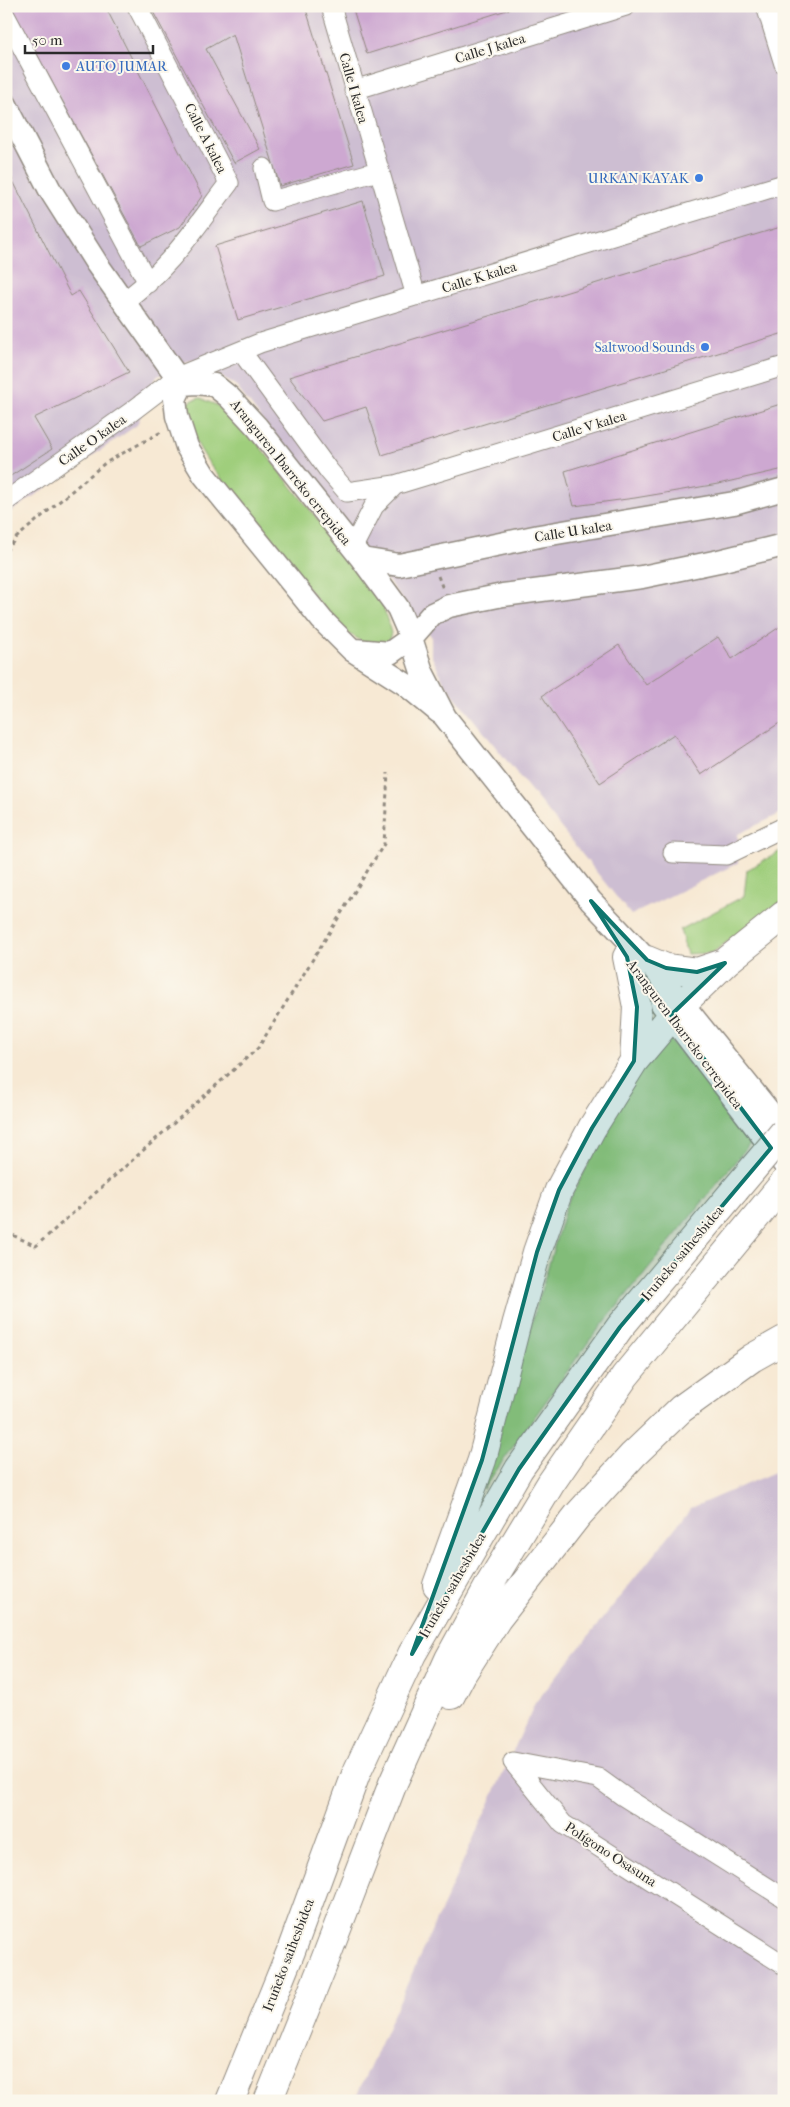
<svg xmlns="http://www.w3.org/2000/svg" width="790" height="2107" font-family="'IM FELL French Canon',serif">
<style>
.industrial{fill:#cdbed2}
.green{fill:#9fce7c;stroke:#657c54}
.building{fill:#cda8d1}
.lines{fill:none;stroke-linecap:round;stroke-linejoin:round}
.minor-casing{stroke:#918a80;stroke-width:21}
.tertiary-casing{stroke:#918a80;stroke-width:25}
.motorway-casing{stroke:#918a80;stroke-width:30}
.path{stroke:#918a80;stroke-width:3;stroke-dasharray:4 4;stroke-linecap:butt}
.minor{stroke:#fff;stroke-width:19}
.tertiary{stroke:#fff;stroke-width:22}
.motorway{stroke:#fff;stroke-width:28}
.motorway-bridge-casing{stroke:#918a80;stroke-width:30;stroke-linecap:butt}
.motorway-bridge{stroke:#fff;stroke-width:28}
.marked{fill:#0f766e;fill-opacity:0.2;stroke:#0f766e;stroke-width:4;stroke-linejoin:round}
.shop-dot{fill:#3f7fe0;stroke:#fbf7ec;stroke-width:2}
.labels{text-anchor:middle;stroke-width:4;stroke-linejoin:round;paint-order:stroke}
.street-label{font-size:14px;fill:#2b2b2b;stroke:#fbf7ec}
.shop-label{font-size:14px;fill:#366cbe;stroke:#fbf7ec;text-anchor:end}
</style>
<rect width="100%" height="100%" fill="#fbf7ec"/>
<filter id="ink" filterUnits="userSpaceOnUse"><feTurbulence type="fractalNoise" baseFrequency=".02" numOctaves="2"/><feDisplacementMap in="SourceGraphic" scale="10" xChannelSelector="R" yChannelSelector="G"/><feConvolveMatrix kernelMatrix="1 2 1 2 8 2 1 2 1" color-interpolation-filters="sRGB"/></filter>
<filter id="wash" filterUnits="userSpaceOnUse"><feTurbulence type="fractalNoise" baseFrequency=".0096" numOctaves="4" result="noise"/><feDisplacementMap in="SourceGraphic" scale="20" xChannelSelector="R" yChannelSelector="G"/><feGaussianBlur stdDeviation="1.12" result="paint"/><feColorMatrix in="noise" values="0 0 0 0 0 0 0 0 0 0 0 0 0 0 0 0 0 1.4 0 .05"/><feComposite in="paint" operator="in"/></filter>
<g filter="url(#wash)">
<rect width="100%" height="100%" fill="#f7e9d4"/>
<path class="industrial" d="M6,6h774l4,12v794l-46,22v29l-107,52 -186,-231 -14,-29v-19l-196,-251 -43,-25 -36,17 -19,48 -131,90z
M784,1468v633h-430l181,-398 156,-195z"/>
<path class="green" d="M200,398l18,8 28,23 135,170 10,34 -3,10 -22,1 -18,-11 -18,-17 -121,-153c-10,-15 -25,-40 -22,-59l6,-4z
M784,849v51l-72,53 -25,1 -7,-24 64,-34 3,-26z
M668,1037l84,104 -163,200 -106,148 83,-283 69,-129z"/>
<g id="blocks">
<path class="building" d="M11,6h94l97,190 -22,31 -39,19z
M150,6h155l49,158 -74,22 -47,-152 -27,15 54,100 -26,14z
M352,6h157l1,3 -143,45z
M6,167l65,129 8,-5 50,81 -95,46 18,31 -46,30z
M363,201l22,75 -147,44 -23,-74z
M784,226v107l-402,122 -16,-48 -44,14 -33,-44z
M784,403v66l-66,15 -83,14 -61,8 -9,-35z
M784,624v96l-83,55 -27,-41 -74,49 -58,-87 77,-51 27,40 72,-48 14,22z"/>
</g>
</g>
<g filter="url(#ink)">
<use href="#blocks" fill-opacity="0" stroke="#918a80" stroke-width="1"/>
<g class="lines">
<defs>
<path id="minor" d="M331,6l85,290
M766,6l18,58
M6,17l142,266
M354,90l272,-84
M264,168l8,33 106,-30
M122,302c45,-29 75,-77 107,-119l-92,-177
M241,351l88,120 18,21 48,-7
M6,501l125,-89 46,-35 83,-34 524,-159
M353,547l21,-41 21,-21 389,-119
M673,853l53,2 58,-28
M784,1898l-161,-102 -25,-18 -85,-16 50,62 221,141"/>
<path id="tertiary" d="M6,105l44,85 47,74 85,120
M182,384l-7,15 2,17 10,31 17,28 118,145 30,30 53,34 34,28
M182,384l15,-1 17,2 15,12 28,30 105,132 36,49 13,30 -21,15 -35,-3
M784,545l-65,16 -77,16 -139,18 -54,11 -17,8 -21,24 11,34 23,45 146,184 56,59 137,170
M362,559l37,6 140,-29 195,-33 50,-14
M662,1004l122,160"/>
<path id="motorway" d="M647,960l19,8 31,4 27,-9
M634,1061l48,-57 46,-44 56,-45
M437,1585l45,-125 35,-138 20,-70 22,-62 33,-62 42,-67 3,-54 -10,-50
M451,1695l11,-21 35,-55 81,-104 55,-60 48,-46 71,-51 32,-18
M230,2101l61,-150 65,-177 56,-120 107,-185 101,-142 115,-137
M268,2101l57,-141 68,-177 56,-124 42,-77 60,-99 74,-107 159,-193"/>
</defs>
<use href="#minor" class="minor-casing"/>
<use href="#tertiary" class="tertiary-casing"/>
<use href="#motorway" class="motorway-casing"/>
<path class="path" d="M6,551l10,-13 89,-75 58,-32
M438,576l5,13
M6,1232l30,14 222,-198 126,-204 4,-71"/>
<use href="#minor" class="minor"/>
<use href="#tertiary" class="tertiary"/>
<use href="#motorway" class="motorway"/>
<defs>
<path id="motorway-bridge" d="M735,1190l49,-58"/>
</defs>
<use href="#motorway-bridge" class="motorway-bridge-casing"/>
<use href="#motorway-bridge" class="motorway-bridge"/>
</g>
</g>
<path class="marked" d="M591,901l56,59 19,8 31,4 28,-9 -54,52 100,133 -151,179 -101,142 -107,185 70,-194 55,-208 22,-62 33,-62 42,-67 3,-54 -10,-50z"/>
<g class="shop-dot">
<circle cx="66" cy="66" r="5"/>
<circle cx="699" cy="178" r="5"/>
<circle cx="705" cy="347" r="5"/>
</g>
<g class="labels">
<g class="street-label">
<text transform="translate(490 48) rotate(-17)" y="5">Calle J kalea</text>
<text transform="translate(354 88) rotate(74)" y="5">Calle I kalea</text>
<text transform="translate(206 138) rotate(63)" y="5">Calle A kalea</text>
<text transform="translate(479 277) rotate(-17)" y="5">Calle K kalea</text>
<text transform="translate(589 426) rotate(-17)" y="5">Calle V kalea</text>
<text transform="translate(92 440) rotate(-35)" y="5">Calle O kalea</text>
<text transform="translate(291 472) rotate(51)" y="5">Aranguren Ibarreko errepidea</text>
<text transform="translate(573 531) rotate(-9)" y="5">Calle U kalea</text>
<text transform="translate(685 1034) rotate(53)" y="5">Aranguren Ibarreko errepidea</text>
<text transform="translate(682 1253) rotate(-50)" y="5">Iruñeko saihesbidea</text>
<text transform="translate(452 1585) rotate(-60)" y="5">Iruñeko saihesbidea</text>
<text transform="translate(611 1854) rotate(33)" y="5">Polígono Osasuna</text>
<text transform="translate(288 1955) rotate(-69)" y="5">Iruñeko saihesbidea</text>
</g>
<g class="shop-label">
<text x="76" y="71" text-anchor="start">AUTO JUMAR</text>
<text x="689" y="183">URKAN KAYAK</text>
<text x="695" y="352">Saltwood Sounds</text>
</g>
</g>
<rect width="790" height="2107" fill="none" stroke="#fbf7ec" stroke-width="25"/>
<path d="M25 45v8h128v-8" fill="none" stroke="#2b2b2b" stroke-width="2.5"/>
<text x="32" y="45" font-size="15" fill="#2b2b2b" stroke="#fbf7ec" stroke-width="4" paint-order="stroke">50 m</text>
</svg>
